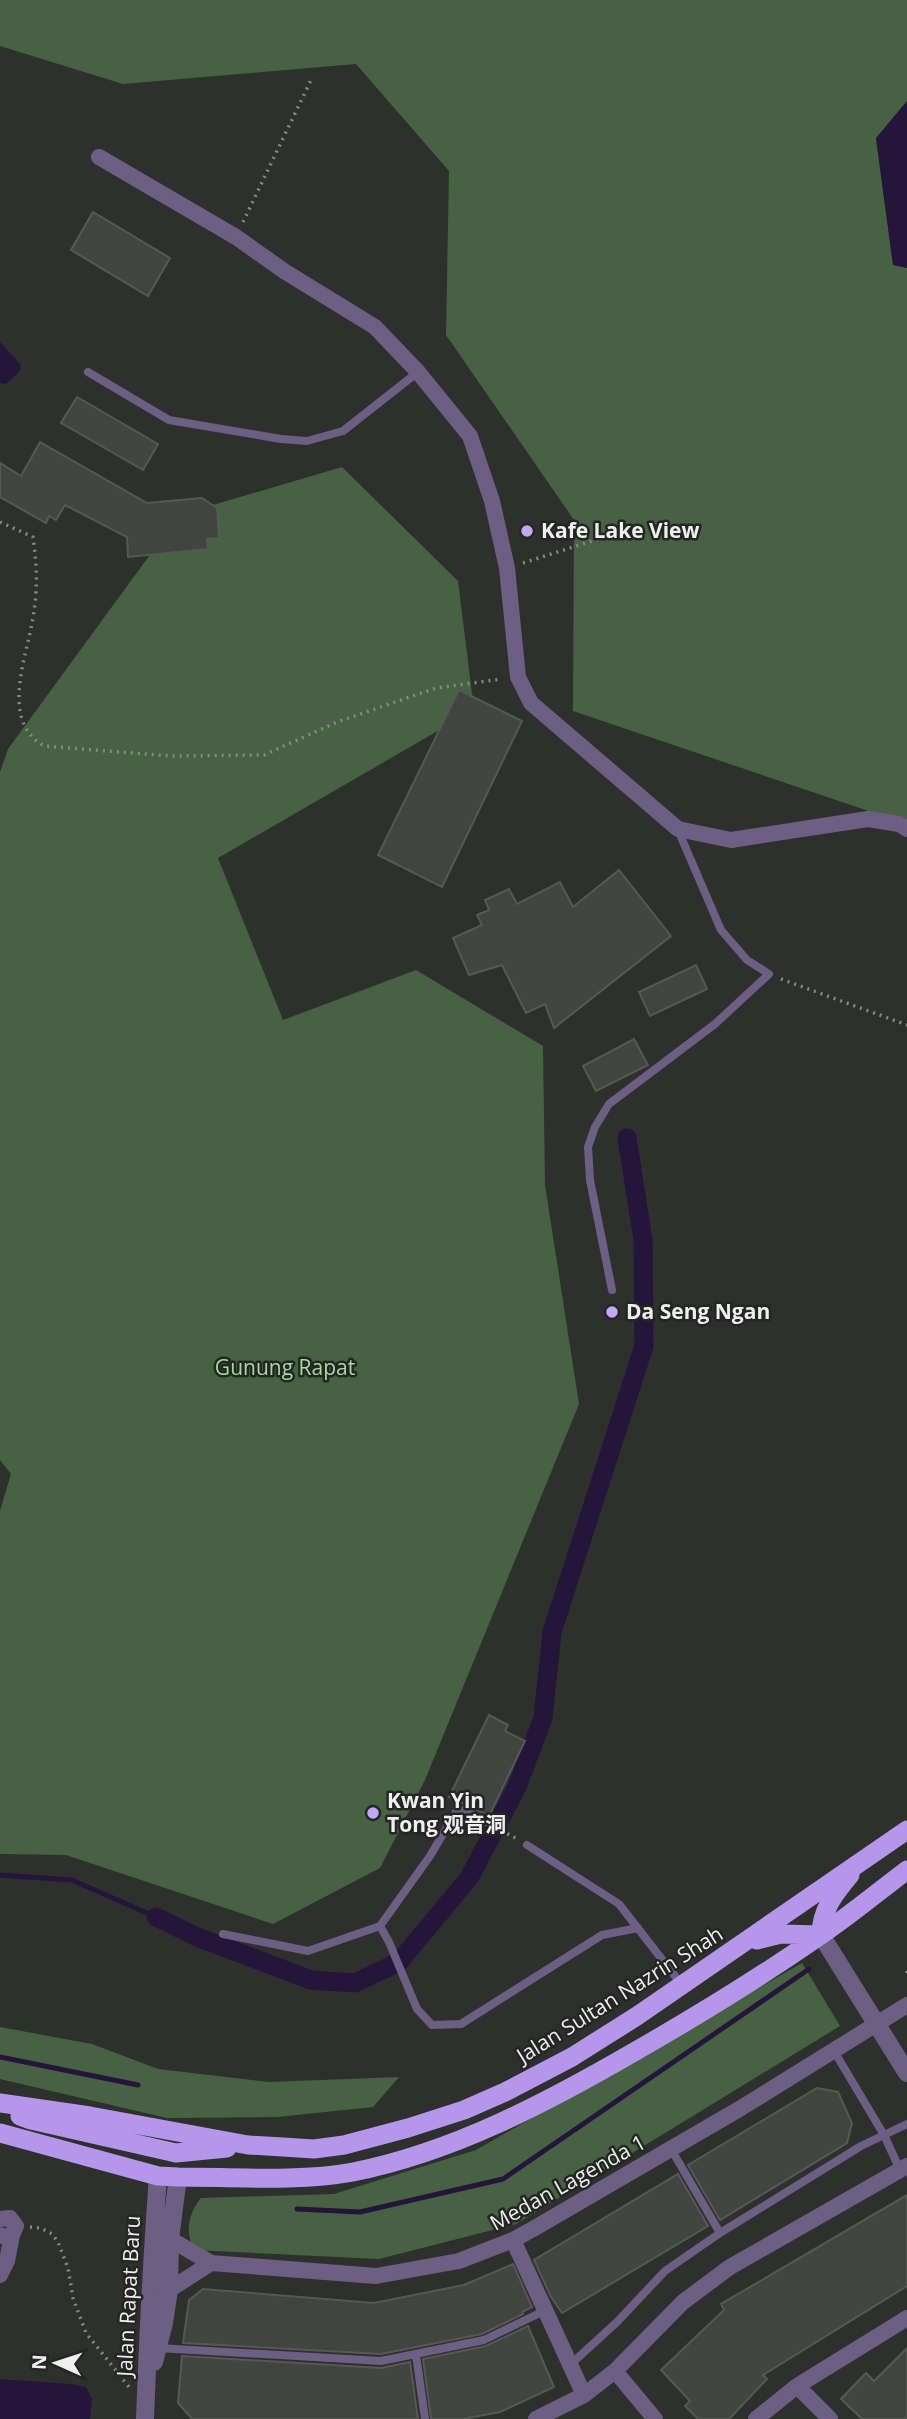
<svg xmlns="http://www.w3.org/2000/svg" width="907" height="2419" font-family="'Open Sans','Noto Sans SC',sans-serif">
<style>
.green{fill:#476243}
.water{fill:#25153b}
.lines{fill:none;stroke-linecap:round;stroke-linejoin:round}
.stream{stroke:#25153b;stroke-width:5}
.canal{stroke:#25153b;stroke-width:19}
.building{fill:#424442;stroke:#555855;stroke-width:2}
.path{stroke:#868886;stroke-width:3.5;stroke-dasharray:2 5;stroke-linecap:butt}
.service{stroke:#6d5f84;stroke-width:8}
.minor{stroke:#6d5f84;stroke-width:16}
.tertiary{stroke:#6d5f84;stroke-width:18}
.trunk{stroke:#b596ea;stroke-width:19}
.poi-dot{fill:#c3a7f2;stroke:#242624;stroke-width:2.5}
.labels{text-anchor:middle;stroke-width:5;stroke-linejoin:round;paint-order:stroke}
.poi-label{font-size:21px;font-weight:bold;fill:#eeefee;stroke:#242624;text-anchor:start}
.park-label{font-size:21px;fill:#a5db9d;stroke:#242624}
.street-label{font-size:21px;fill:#eeefee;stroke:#242624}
</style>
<rect width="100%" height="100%" fill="#2e302e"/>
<path class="green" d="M0,0h907v101l-31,38 17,125 14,4v556l-334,-113 1,-191 -128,-185 3,-164 -93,-107 -233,20 -123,-38z
M342,467l116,114 16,129 -256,148 65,162 133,-50 127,76 2,139 34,219 -154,376 -45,88 -107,56 -207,-69 -66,-1v-343l11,-37 -11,-14v-688l8,-23 171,-234z
M802,1963l38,63 -324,198 -137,35 -185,-9c-9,-17 -6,-37 7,-52l133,-4 142,-44z
M0,2027l92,17 66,25 111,13 130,-5 -26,30 -96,10 -110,1 -167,-39z"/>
<path class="water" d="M907,101v167l-14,-3 -17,-127z
M0,342l21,23 -1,6 -14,13 -6,-1z
M0,2379l71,5 15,3 6,12 -2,20h-90z"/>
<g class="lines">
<path class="stream" d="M0,1875l72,5 84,37
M0,2057l138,28
M297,2209l63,3 143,-33 306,-210"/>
<path class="canal" d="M156,1917l41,20 114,43 44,3 44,-21 70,-84 48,-91 26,-69 9,-86 92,-286 -1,-106 -16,-102"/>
</g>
<path class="building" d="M93,212l77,46 -22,38 -77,-46z
M77,397l81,47 -15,26 -82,-47z
M40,442l107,61 55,-5 15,10 2,30 -12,1 1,10 -80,8 -1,-20 -62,-32 -9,15 -7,-4 -3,7 -46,-26v-34l21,13z
M459,690l63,31 -80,166 -64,-32z
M619,870l52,66 -117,92 -9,-24 -19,9 -24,-48 -33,10 -16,-37 29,-13 -5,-10 12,-5 -4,-10 24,-11 8,15 43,-22 13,25z
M696,965l11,24 -57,27 -11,-24z
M634,1039l14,26 -52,26 -13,-25z
M489,1715l19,10 -3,6 20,10 -36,75 -40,-19z
M817,2088l21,4 14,31 -5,20 -127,77 -32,-55z
M678,2174l30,52 -146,87 -11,-16 -17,-37z
M907,2195v91l-144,89 4,4 -38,40h-31l-13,-13 5,-5 -29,-31 63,-60 -3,-6z
M513,2264l19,43 -10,5 1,2 -41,20 -101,20 -198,-11 6,-43 14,-11 171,14 90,-18z
M528,2326l26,61 -54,25 -37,7h-32l-8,-60 63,-13z
M907,2348v71h-45l-21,-20 25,-26 8,8z
M182,2356l199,12 29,-6 8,57h-226l-14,-16z"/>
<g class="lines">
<path class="path" d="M243,222l68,-142
M0,522l33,15c4,30 5,50 0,81 -7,41 -33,103 11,128l127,10 93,-1 73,-33 99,-34 66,-9
M523,563l88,-28
M781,979l126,46
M495,1827l24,13
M907,1971v2
M30,2227l11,1 11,6 6,8 10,26 5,30 13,35 43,54"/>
<path class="service" d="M88,372l81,48 112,19 26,2 36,-10 75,-59
M612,1290l-22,-110 -2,-33 7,-20 14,-23 106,-80 54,-50 -22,-14 -26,-30 -43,-100
M527,1845l92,59 63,81
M380,1926l9,16 28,67 15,16 29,-1 141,-89 36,-7
M223,1934l85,17 72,-25 50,-70 26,-44 8,-2 22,12
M834,2051l50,84 23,-11
M671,2149l49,84
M158,2348l223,13 103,-21 62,-30
M416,2355l9,64
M571,2364l46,-42 48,-51 55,-38 141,-87 23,-11 16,35"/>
<path class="minor" d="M99,157l137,80 48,34 91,56 43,45 52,64 22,65 15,67 11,109 13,26 147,126 53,11 137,-21 31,5 8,5
M0,2219l10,-1 6,8 -4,9 -6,2 -6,-2
M170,2239l41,24 165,13 83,-15 54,-21 20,-11 208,-121 166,-103
M513,2240l71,155
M0,2275l7,-14 5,-26
M169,2290l42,-27
M615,2371l40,48
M797,2386l33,33
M536,2419l48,-24 31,-24 68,-69 47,-35 177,-101
M756,2419l41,-33 110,-68"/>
<path class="tertiary" d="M821,1935l86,138
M154,2362l10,-39 5,-33 1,-51 8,-62
M145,2419c3,-81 7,-162 13,-243"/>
<path class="trunk" d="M821,1935c0,-25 14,-42 29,-60
M757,1940l24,-6 40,1
M0,2103l90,13 158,29 35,2 31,2 30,-4 64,-17 56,-18 41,-18 67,-35 65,-41 270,-186
M20,2116l11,4 145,33 51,-5
M0,2133l158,43 20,1c54,0 122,5 175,-5 100,-20 193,-69 281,-120 63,-36 125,-74 184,-115 31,-21 60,-45 89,-67"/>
</g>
<g class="poi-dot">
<circle cx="527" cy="531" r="7"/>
<circle cx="612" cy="1312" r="7"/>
<circle cx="373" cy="1813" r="7"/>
</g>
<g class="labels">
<g class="poi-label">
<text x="541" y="538">Kafe Lake View</text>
<text x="626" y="1319">Da Seng Ngan</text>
<text x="387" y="1808">Kwan Yin<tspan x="387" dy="24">Tong 观音洞</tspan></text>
</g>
<g class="park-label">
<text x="285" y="1375">Gunung Rapat</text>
</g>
<g class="street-label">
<text transform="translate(620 1995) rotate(-32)" y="7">Jalan Sultan Nazrin Shah</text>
<text transform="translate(568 2183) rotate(-29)" y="7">Medan Lagenda 1</text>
<text transform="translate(129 2296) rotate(-87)" y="7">Jalan Rapat Baru</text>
</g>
</g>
<g transform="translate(56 2363) rotate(273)" stroke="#242624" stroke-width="5" paint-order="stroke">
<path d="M0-5L12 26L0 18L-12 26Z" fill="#eeefee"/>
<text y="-10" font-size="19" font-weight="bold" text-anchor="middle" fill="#eeefee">N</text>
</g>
</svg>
